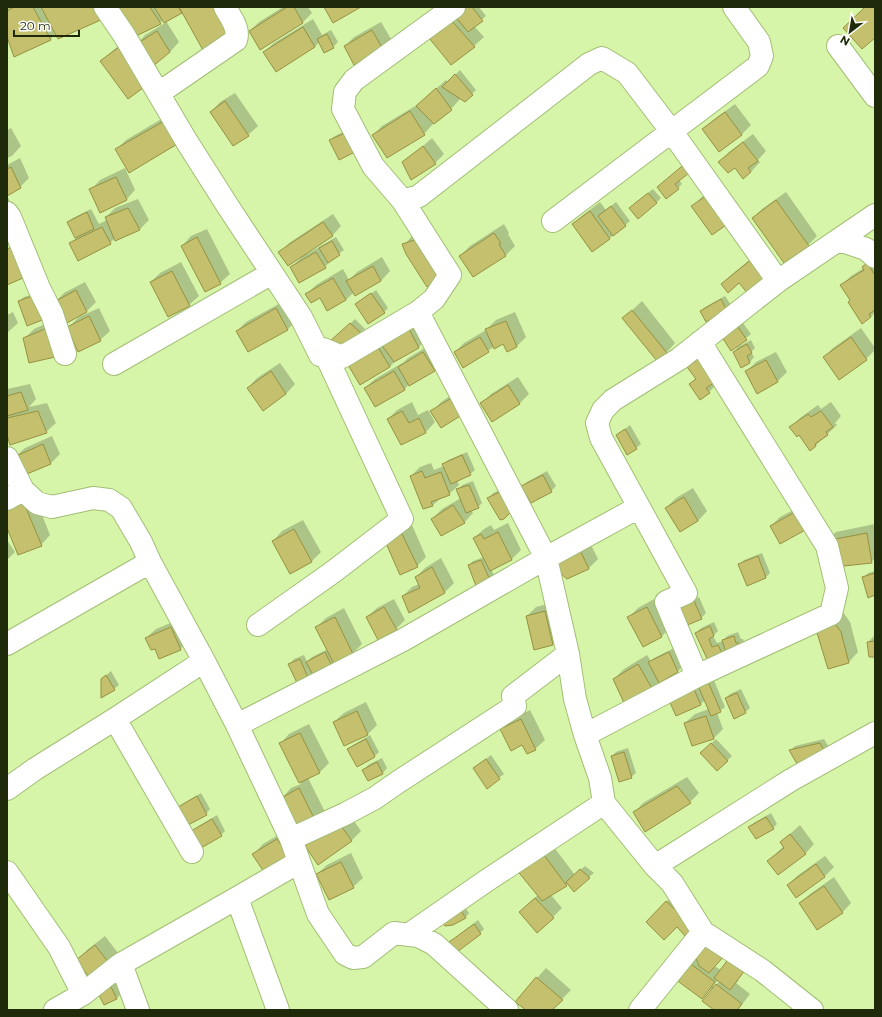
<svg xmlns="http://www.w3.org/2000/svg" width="882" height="1017" font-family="Montserrat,sans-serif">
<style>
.shadow{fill:#0003;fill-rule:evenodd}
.building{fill:#c4c06e;stroke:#969140}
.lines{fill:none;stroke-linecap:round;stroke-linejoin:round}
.street-casing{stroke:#a2be75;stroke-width:24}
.street{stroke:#fff;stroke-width:22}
</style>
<rect width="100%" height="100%" fill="#d7f5a9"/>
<path class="shadow" d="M9,7h228l9,14 -14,14 -50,-24 -16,10 13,21 -9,10 -34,-7 9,-10 20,-12 -2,-3 -3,3 -47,-16 -57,26 -5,6 -36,17 -8,-22v-25z
M283,7h25l4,6 -9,9 -43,26 -10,-17 9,-9z
M465,7h14l7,9 -12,10 10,11 -10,9 -23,18 -11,-35z
M313,19l9,16 9,-5 7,12 -5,5 -8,4 -5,-10 -5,6 -51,5 10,-9z
M381,22l10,17 -9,9 -37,-2 9,-9z
M128,38l28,37 -55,-14 10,-9z
M460,70l16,20 -4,4 -11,4 -10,11 -18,14v1l-9,10 -51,1 9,-9 38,-23 26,-23 2,2z
M235,93l23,33 -10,9 -37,-23 9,-10z
M735,104l16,21 -9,9 -23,16 -15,-21 9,-9z
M175,111l13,22 -72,17 10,-10z
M11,128l10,18 -9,10 -5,2v-28z
M349,129l9,18 -28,-7 5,-4z
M753,134l13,17 -8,9 2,2 -9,10 -31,-10 9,-10z
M432,138l12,16 -9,9h-31z
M20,158l9,20 -9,9 -13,8v-30z
M125,168l10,22 -9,10 -35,-10 9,-10z
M679,180l3,4 -4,4 -15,-5z
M718,185l20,28 -46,-7 10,-9z
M653,189l8,9 -5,5h-21z
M786,192l31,44 -9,9 -55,-27 9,-9z
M7,196l18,32 -10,9 -8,5z
M138,199l11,21 -9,9 -24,11 -1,-2 -5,5 -40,1 6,-6 -8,-16 5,-4 18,-9 8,15 8,-4 -1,-3 9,-9z
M600,202l6,8 10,-8 14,19 -20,17 -18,13 -19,-27 10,-9z
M333,214l8,12 -9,10 -26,17 1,1 29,-17 8,13 -10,7 -9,10h-34l10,-9 -21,-6 9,-9z
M504,224l5,9 -1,1 7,12 -9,9 -33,21 -13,-20 10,-10z
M207,229l23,45 -10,9 -38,-37 9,-10z
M433,229l-26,25 -3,-9 9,-10z
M763,249l-24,33 -17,2 9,-9z
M875,256v56l-4,5 -20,-17 -9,-15 9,-9 13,-8 -1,-1z
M382,257l8,14 -9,10 -27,11 -8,8 -18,10 -8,-13 -13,-3 9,-9 27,-16 6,11 8,-8z
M181,262l18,34 -10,9 -38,-23 9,-9z
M85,282l11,20 -9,9 -32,-9 9,-9z
M376,290l12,18 -4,4 -28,-7z
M39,292l6,26 -26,-17 5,-4z
M725,296l6,9 -5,5 -25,1 4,-4z
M286,300l11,20 -9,9 -40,22 -11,-20 9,-9z
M642,301l33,42 -9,10 -42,-35z
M99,308l11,23 -10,9 -32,-12 11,-11z
M13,312l5,11 -11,10v-18z
M515,312l11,25 -9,9 -10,5 -3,-8 -10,3 -6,5 -33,1 9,-9 22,-13 10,-10z
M417,317l11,20 -9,10 -22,12 -7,8 -41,-2z
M355,319l10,10 -24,24 -10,-11z
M740,319l11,15 -19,15z
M54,320l10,27 -40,-8 10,-10z
M861,328l14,20v2l-9,9 -27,19 -15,-21 9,-9z
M751,340l4,8 -4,4 3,5 -4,5 -9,4 -7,-14 4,-5z
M433,343l10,18 -9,9 -25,14 -4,5 -30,17 -10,-18 10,-9 29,-17 4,-4z
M776,352l11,20 -9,9 -21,11 -11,-20 10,-10z
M698,357l20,26 -9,9 -19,-8 6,-6 -7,-11z
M280,363l15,21 -9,10 -38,-6 9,-10z
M518,377l11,17 -9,9 -27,17 -11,-17 9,-9z
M30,384l6,15 -7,8 18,-4 9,20 -10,9 -39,-1v-15l2,-2 -2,1v-26z
M464,387l10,16 -42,9 9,-10z
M412,402l6,13 10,-5 7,12 -9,10 -24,12 -14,-25 9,-9z
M831,402l10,14 -6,7 2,2 -21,20 -25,-18 9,-9 18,-13 3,4z
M630,425l11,19 -5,4 -19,-13z
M52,436l8,18 -9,9 -28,12 -8,-18 10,-9z
M467,452l8,18 -5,4 -13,6 2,5 -10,9 -8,4 -8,7 -9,3 -13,-32 9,-9 11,-4 3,7 10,-4v-2l4,-4z
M547,471l9,15 -5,5 -28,-5 4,-4z
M473,481l9,22 -4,4 -7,3 2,3 -9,10 -32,-4 10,-10 19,-11 -3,-8 4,-5z
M509,486l11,16 -31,-4 4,-5z
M693,488l14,23 -9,10 -32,-13 10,-10z
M33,492l17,43 -9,10 -34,-19z
M807,503l9,16 -45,7 9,-9z
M303,520l18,32 -9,9 -22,12 -17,-32 9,-10z
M508,523l13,27 -9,9 -21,10 3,6 -5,4 -20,-14 4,-4 11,-4 -10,-19 10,-9 7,-4 3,5z
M875,524v34l-4,4 -45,-21 10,-9z
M412,525l14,32 -9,9 -21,-34z
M587,537l11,22 -10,10 -18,-25z
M7,540l8,12 -8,8z
M762,553l8,20 -4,4 -26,-13 4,-4z
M441,558l13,25 -9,9 -36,19 -6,-15 9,-9 7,-3 -3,-7 9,-9z
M875,571v23l-12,-16 5,-5z
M699,597l7,16 -5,5 -18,-14z
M656,598l15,29 -9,9 -18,10 -15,-29 9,-9z
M394,599l11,21 -9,9 -29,-12 10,-9z
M554,602l8,32 -9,10 -18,4 -8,-32 9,-9z
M344,608l18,36 -9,9 -18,9 -26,17 -19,-15 4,-5 10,-4 3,7 5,-5 16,-8 -11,-22 9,-9z
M840,608l10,14 8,30 -9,10 -33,-39z
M180,619l9,21 -9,9 -25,-1 -9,-10 10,-9z
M714,622l4,9 -5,5 4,7 6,-2 4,-5 11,-4 3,7h2l2,6 -36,17 -13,-29 5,-5z
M875,635v21l-7,-14z
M674,648l8,19 -4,4 -17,10 -8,8 -39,-10 10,-10 23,-14 4,6 3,-3z
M111,671l8,14 -5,4 -12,-10z
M711,673l14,34 -8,6 6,16 -9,9 -29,-15 10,-9 14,-5 -4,-9 -4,4 -24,11 -9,-18z
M741,689l9,19 -5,4 -19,-14 4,-4z
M366,702l11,23 -9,9 -24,10 -10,-22 10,-9z
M530,710l15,30 -10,9 -12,-5 -22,-15 10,-9z
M309,724l20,39 -9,9 -12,6 17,34 -9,9 -34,-23 9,-10 10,-4 -21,-40 9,-10z
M370,735l9,17 -4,4 -18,10 -9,-17 5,-4z
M716,739l16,17 -15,14 -16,-17z
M824,739l6,10 -4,4 -36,-2 5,-5z
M628,748l8,25 -5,4 -19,-21 4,-4z
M491,755l13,19 -17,13 -13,-19z
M382,758l5,10 -4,5 -14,7 -5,-10 4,-5z
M687,777l12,16 -9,9 -44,28 -12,-17 9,-10z
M201,793l9,16 -4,5 -27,-7 5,-4z
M771,813l6,11 -4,4 -23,-1 4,-4z
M349,814l12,17 -10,10 -45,5 10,-9z
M217,815l8,16 -4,4 -28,-4 4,-4z
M800,825l14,19 -9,10 -37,7 16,-15 -3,-4z
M287,830l12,20 -45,4 9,-10z
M547,838l28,37 10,-9 9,7 -5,4 -20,6 -18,12 11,13 -9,9 -24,-14 9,-8 -25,-32z
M351,853l12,25 -10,9 -36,-13 10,-9z
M825,856l9,11 -10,10 -36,8 9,-9z
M834,877l17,26 -9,10 -42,-10 10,-9z
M676,892l27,27 -26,7 -30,-4z
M460,900l9,13 -4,5 -27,-1z
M478,920l6,9 -4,4 -25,5z
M105,936l16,21 -9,10 -34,-7 9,-10z
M743,944l14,12 -21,24h3l-3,3 14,11 -12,16h-23l-3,-22 -11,10 -24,-19 19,-24 25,15 13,-16zM718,980l2,1 -6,6 -1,-1z
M546,968l25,22 -20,20h-24l10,-32z
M115,981l6,13 -4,4 -19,-7z"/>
<path class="building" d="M14,7h19l18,33 -37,17 -7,-20v-26z
M41,7h55l7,12 -45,20z
M114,7h36l11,17 -27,13z
M154,7h24l4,6 -18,10z
M179,7h37l16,29 -28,16z
M287,7h7l9,16 -43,27 -11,-19z
M324,7h37l-28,16z
M465,7h7l11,14 -15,11 -14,-17z
M865,7h10v31l-13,11 -19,-21z
M451,20l24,27 -24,18 -22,-27z
M303,27l12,20 -39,25 -13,-20z
M372,30l11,19 -29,16 -10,-19z
M157,31l13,21 -18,15 -17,-22z
M327,34l7,14 -10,5 -7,-14z
M119,47l28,38 -19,14 -28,-38z
M455,74l18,21 -8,7 -23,-15z
M436,88l16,22 -18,14 -18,-18z
M225,101l24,35 -16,10 -23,-34z
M410,111l15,24 -38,23 -15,-23z
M725,112l17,23 -23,17 -17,-23z
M166,120l13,23 -50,30 -14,-24z
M345,133l10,19 -16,8 -10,-20z
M743,142l15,19 -10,7 3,4 -8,7 -8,-11 -7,5 -10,-11z
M423,146l13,18 -25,16 -9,-18z
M687,162l6,8 -18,14 4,5 -13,10 -9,-12z
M11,167l10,21 -14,8v-27z
M116,177l11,23 -27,13 -11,-24z
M648,193l9,10 -19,16 -9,-11z
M709,194l20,29 -17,12 -21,-29z
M776,200l33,46 -25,17 -32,-45z
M611,206l15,20 -13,10 -15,-20z
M128,208l12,22 -25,11 -10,-24z
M590,211l20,28 -18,13 -20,-28z
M87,212l7,17 -19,9 -8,-16z
M323,222l10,14 -45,30 -10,-14z
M102,227l9,17 -33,17 -9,-18z
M494,233l7,10 -2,1 7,12 -33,21 -14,-21z
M197,237l24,47 -16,8 -24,-46z
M424,237l21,38 -18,12 -21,-33 -4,-10z
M332,241l8,14 -12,8 -9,-15z
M19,244l13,30 -25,11v-36z
M316,252l10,16 -27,15 -9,-16z
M753,258l17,20 -21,17 -10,-12 -11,10 -7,-9z
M867,263l8,12v35l-6,4 2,3 -9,7 -14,-22 2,-2 -10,-15 24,-15 -2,-3z
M373,266l8,15 -26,15 -9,-15z
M172,271l18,35 -22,11 -18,-35z
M333,278l13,22 -19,11 -7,-13 -9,5 -6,-9z
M76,290l11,22 -22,12 -11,-22z
M371,293l14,20 -17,11 -13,-20z
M35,295l10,24 -18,7 -9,-25z
M721,299l6,12 -21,11 -6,-11z
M276,308l12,22 -40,22 -12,-21z
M632,310l35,43 -10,8 -35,-43z
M89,316l12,25 -23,11 -11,-25z
M506,321l11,26 -10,5 -4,-8 -9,5 -9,-20z
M350,323l12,11 -21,20 -12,-12z
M735,323l12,17 -16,11 -11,-17z
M407,325l12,23 -25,14 -16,-22z
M45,329l10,28 -26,6 -6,-25z
M480,337l9,15 -26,16 -9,-16z
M851,337l16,23 -28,20 -16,-23z
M747,344l5,9 -5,3 3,7 -9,5 -8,-16z
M378,347l12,20 -30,18 -12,-20z
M423,352l12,19 -26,15 -11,-19z
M704,355l16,24 -14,9 4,5 -10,7 -11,-16 7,-5 -9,-12z
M766,360l12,22 -21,12 -12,-23z
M271,371l15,23 -23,17 -16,-23z
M394,371l11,19 -30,17 -11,-19z
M508,385l12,19 -28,18 -12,-19z
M21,392l7,18 -21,6v-20z
M455,396l10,17 -24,15 -11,-17z
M38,411l9,22 -37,12 -3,-10v-17z
M402,411l7,12 10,-5 7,15 -25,12 -14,-26z
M821,411l12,16 -7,5 2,3 -13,9 1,2 -6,5 -11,-16 -2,2 -8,-10 19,-13 3,3z
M625,429l12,20 -10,6 -11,-20z
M43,444l8,20 -29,12 -8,-19z
M462,455l9,20 -20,9 -9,-20z
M422,471l3,7 16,-6 9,23 -19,7 2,4 -10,3 -13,-33z
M543,475l9,17 -21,11 -10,-17z
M469,485l10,23 -13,5 -10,-24z
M504,490l12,17 -12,12 -4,1 -13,-22z
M684,497l14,24 -18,11 -15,-24z
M23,501l19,45 -24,9 -11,-27v-21z
M453,505l12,18 -24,13 -10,-17z
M797,511l10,18 -27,15 -10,-18z
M294,529l18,33 -22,12 -18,-33z
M498,532l14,28 -22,11 -17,-33 8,-4 3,5z
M867,533l5,30 -38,4 -9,-26z
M402,534l16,33 -18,8 -15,-34z
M578,546l11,23 -22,10 -7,-6 -5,-13z
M758,556l8,22 -19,8 -9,-22z
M481,560l9,20 -14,6 -8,-21z
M432,567l13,26 -36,20 -7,-17 18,-8 -5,-11z
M875,573v22l-7,3 -6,-21z
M694,601l8,18 -17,7 -7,-18z
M384,607l13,23 -19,10 -12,-23z
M647,607l15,30 -19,10 -16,-30z
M545,611l8,34 -19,5 -8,-34z
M335,617l18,37 -19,10 -19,-37z
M830,617l11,15 8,31 -21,6 -14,-46z
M710,626l4,10 -5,3 3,8 6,-2 6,12 -15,6 -14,-30z
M171,627l10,23 -22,9 -4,-10 -4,1 -6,-12z
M734,636l2,7h3l2,8 -14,5 -5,-16z
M875,641v16h-6l-2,-15z
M325,652l7,14 -19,9 -7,-13z
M669,652l9,20 -19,11 -11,-21z
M300,659l9,21 -11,5 -10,-21z
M638,664l15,26 -28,15 -12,-26z
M106,675l9,15 -14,8v-19z
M706,677l15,35 -10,4 -15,-35z
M692,685l9,20 -25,11 -9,-20z
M737,693l9,20 -12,6 -9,-21z
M357,711l11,24 -24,11 -11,-24z
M706,716l8,23 -22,7 -8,-23z
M521,719l15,31 -9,4 -5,-9 -11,6 -11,-22z
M300,733l20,40 -21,10 -20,-40z
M366,739l9,18 -18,10 -10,-18z
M711,743l17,18 -11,10 -17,-18z
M820,743l6,11 -26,15 -11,-19z
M624,752l8,26 -13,4 -8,-26z
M486,759l14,20 -13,10 -14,-21z
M377,762l6,12 -15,7 -6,-11z
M677,786l14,17 -46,29 -12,-20z
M299,788l17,34 -18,9 -17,-33z
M197,796l10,19 -19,10 -10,-18z
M766,817l8,12 -18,10 -8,-12z
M212,819l10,17 -21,12 -10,-17z
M339,823l13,18 -34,24 -13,-19z
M790,834l16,20 -28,21 -11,-14 17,-13 -4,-6z
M277,839l14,21 -25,15 -14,-21z
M538,847l29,39 -25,15 -31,-38z
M341,862l13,26 -25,12 -13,-26z
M816,864l9,13 -29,21 -9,-13z
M580,869l10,9 -16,14 -8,-10z
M824,886l19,27 -26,17 -18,-27z
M535,898l19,20 -17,15 -18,-21z
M666,901l28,27 -8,9 -9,-10 -13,13 -18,-18z
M455,903l11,15 -13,7 -8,1 -9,-9z
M474,924l7,10 -24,18 -8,-10z
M709,943l17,11 -17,19 -10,-7 -5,-14z
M95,945l17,22 -19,15 -17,-22z
M733,953l16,12 -19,25 -16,-12z
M688,962l27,20 -13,17 -27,-20z
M536,977l27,23 -11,10h-26l-11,-8z
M716,984l26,20 -5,6h-23l-12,-9z
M110,985l7,14 -13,6 -7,-14z"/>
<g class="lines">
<defs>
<path id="street" d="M105,7l19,28 63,107 42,66 72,109 19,38 3,-6 19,8 76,-45 16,-13 16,-24 -47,-74 -30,-35 -30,-57 2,-17 9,-12 100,-73
M838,46l37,50
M159,93l77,-53c4,-12 -6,-23 -11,-33
M403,201l16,-5 170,-132 13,-6 25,15 45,59 106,149
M7,213l3,4 29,71 13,26 13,40
M553,221l205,-155 4,-10 -3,-14 -25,-35
M839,240l27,9 9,8
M418,312l128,246 22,96 7,45 10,36 15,43 4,25 51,63 17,17 31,49 60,39 49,39
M114,364l158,-91
M7,458l16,32 14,13 15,4 41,-9 16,2 12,8 20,34 9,20 54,99 33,64 54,114 27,75 27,40 8,4 10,-1 31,-24 24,3 16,8 73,66
M7,499l16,-9
M639,507l47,86 -20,9 31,74
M258,625l75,-53 69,-53 -79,-170
M7,644l143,-82
M115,719l77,133
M237,725l166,-85 143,-82 93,-51 -38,-69 -4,-15 6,-13 10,-10 66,-41 99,-78 97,-66
M585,735l112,-59 134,-62 6,-26 -10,-42 -127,-204
M7,789l28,-20 80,-50 89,-58
M291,839l54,-25 30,-16 23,-16 117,-76 -2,-10 55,-42
M655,866l136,-86 84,-47
M7,872l52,75 24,47
M237,898l41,112
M408,935l78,-54 118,-78
M121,964l17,46
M55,1010l28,-16 38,-30 116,-66 62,-36
M640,1010l63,-78"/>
</defs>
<use href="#street" class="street-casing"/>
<use href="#street" class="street"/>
</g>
<rect width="882" height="1017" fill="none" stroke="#1f2a0b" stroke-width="16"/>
<g transform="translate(850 32) rotate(211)" stroke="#ffffff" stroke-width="3" paint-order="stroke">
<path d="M0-3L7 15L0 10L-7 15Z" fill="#1f2a0b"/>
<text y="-6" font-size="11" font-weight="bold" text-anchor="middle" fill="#1f2a0b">N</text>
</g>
<path d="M14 30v6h65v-6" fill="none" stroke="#1f2a0b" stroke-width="2"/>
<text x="20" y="30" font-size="12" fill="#1f2a0b" stroke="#ffffff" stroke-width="3" paint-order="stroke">20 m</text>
</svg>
